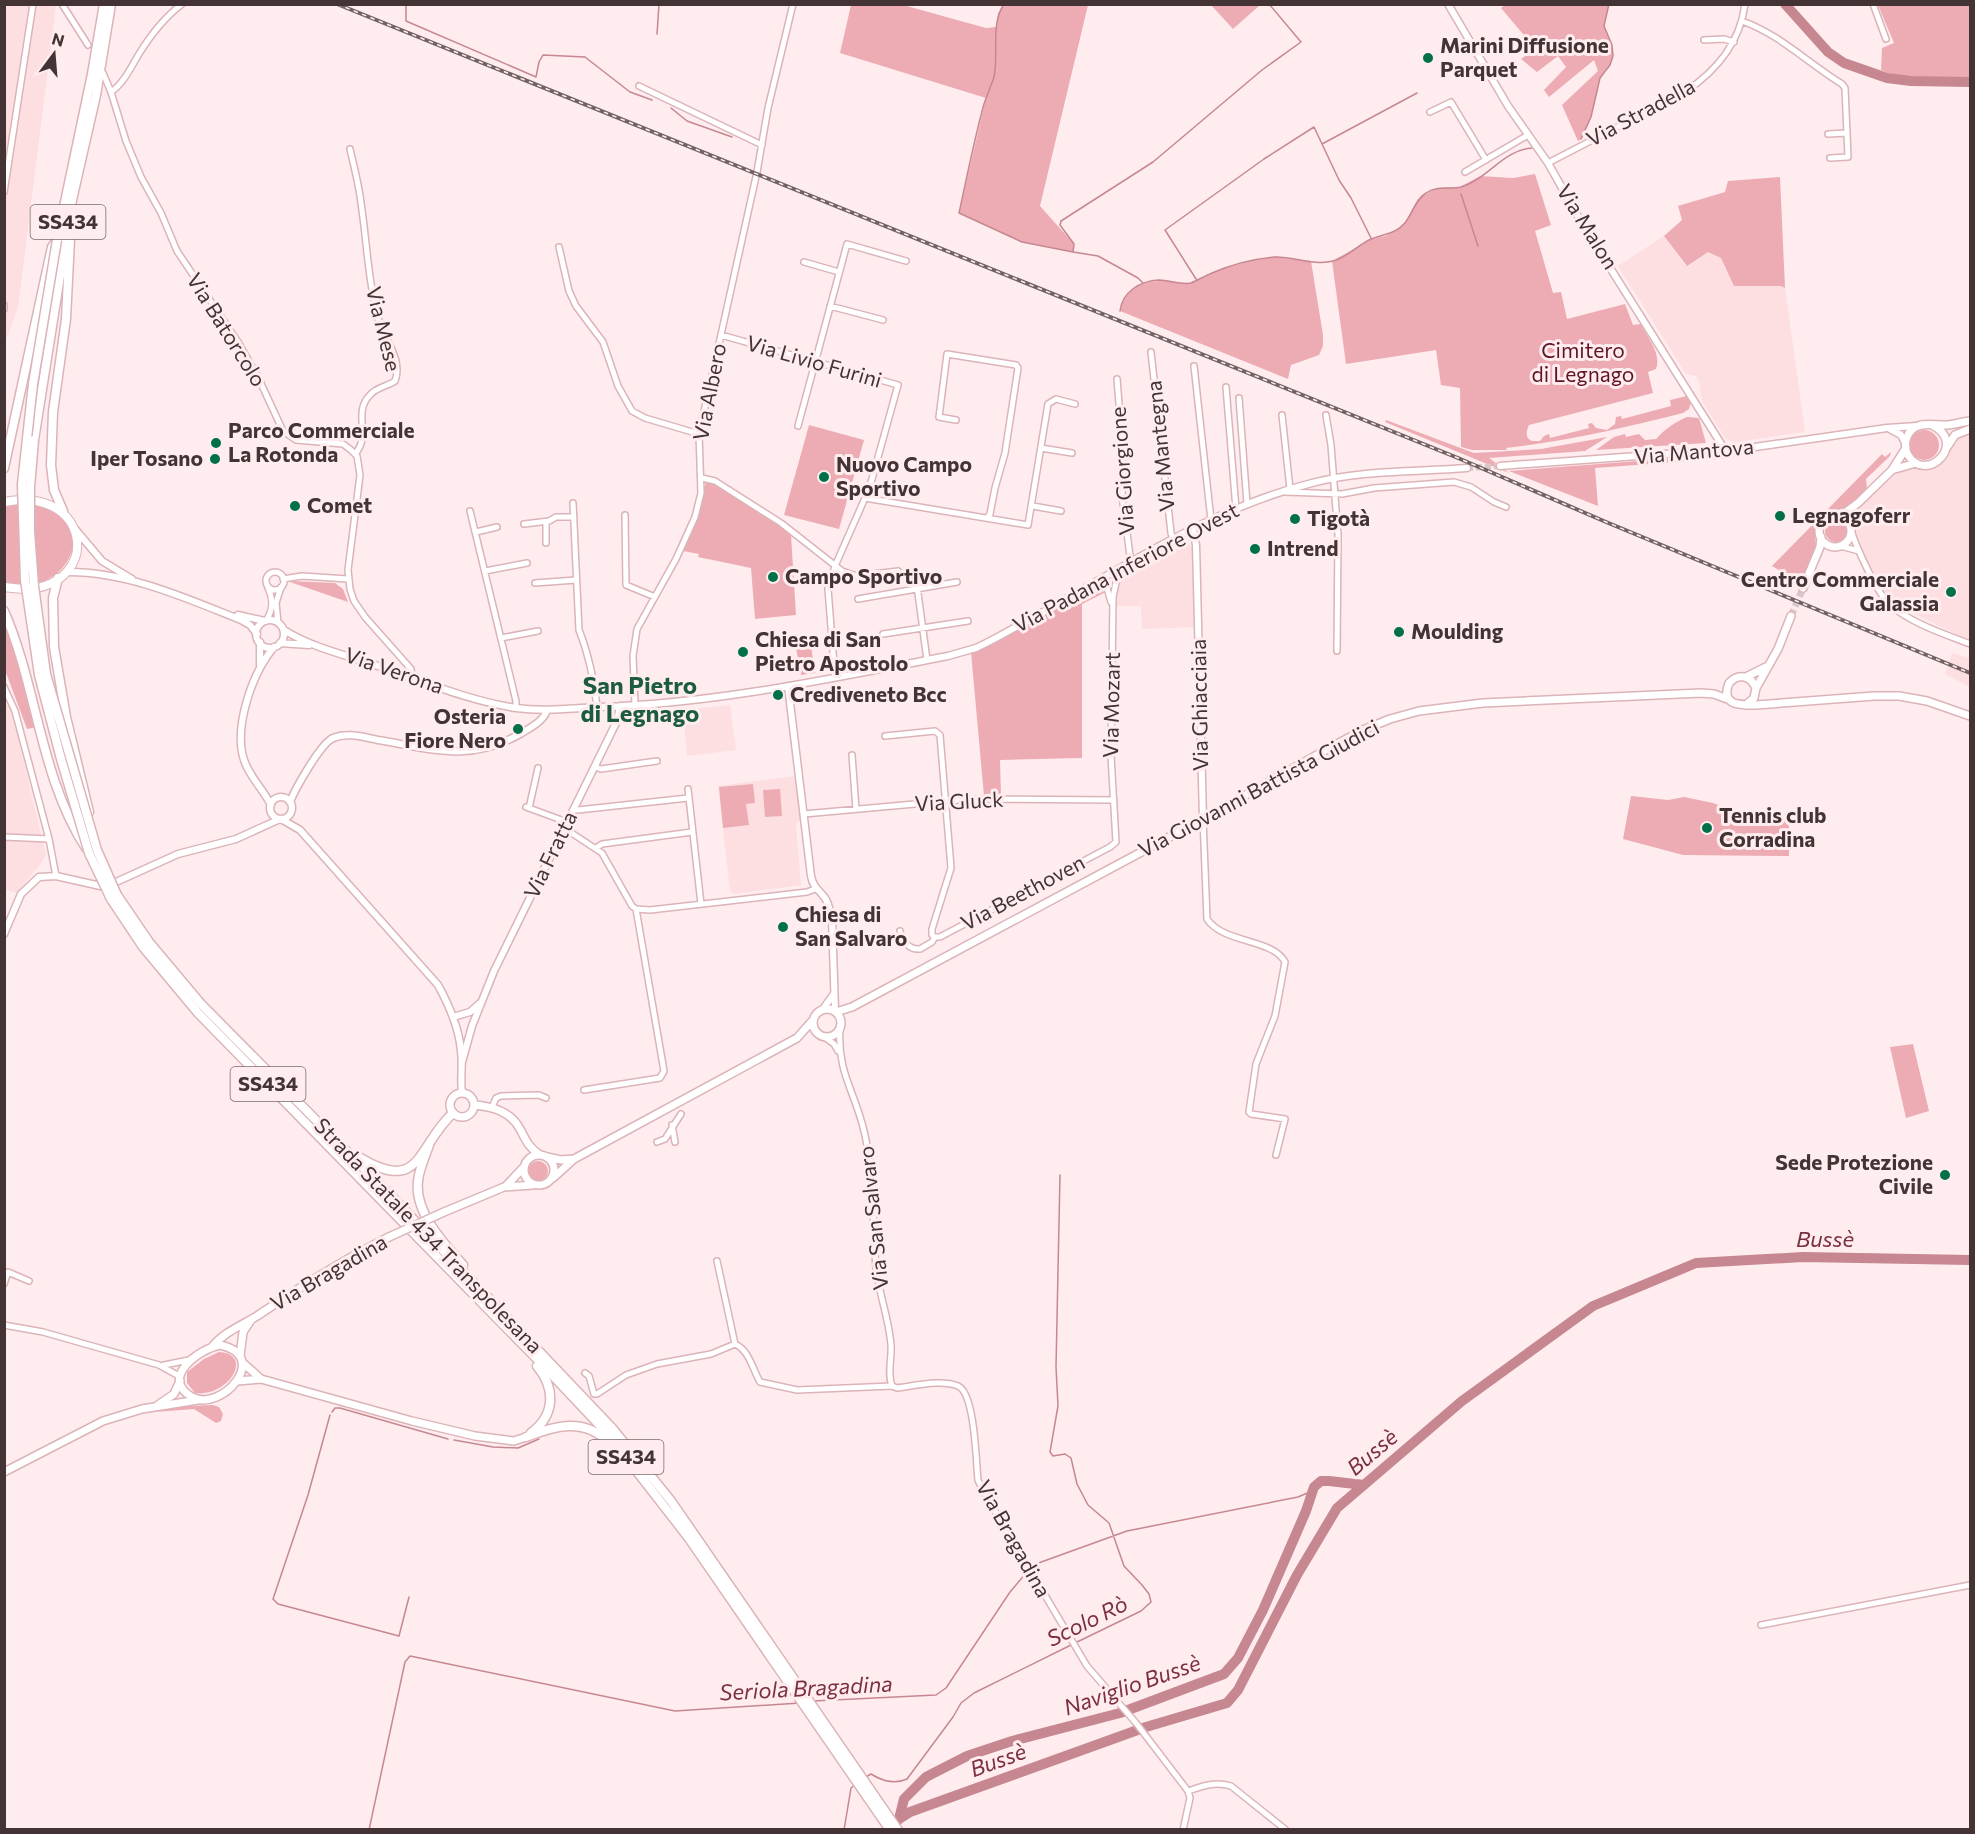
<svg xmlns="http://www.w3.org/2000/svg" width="1975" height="1834" font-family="Commissioner,sans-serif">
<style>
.built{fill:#fddee1}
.green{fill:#edacb4}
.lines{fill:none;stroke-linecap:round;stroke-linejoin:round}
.stream{stroke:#c68790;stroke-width:1.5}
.river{stroke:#c68790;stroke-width:10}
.tertiary-tunnel{stroke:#d9c7c9;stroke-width:6;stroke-dasharray:6 3;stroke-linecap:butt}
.secondary-tunnel{stroke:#d9c7c9;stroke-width:7;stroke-dasharray:7 3.5;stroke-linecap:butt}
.minor-casing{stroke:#dcb4b8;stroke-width:8}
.tertiary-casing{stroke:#dcb4b8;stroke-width:9}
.secondary-casing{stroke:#dcb4b8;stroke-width:10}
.primary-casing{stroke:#dcb4b8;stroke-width:10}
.trunk-casing{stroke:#dcb4b8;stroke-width:11}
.minor{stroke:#fff;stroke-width:5}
.tertiary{stroke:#fff;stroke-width:6}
.secondary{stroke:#fff;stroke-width:7}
.primary{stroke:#fff;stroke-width:8}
.trunk{stroke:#fff;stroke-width:8}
.rail-casing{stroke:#736264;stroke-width:4}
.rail{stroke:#feecee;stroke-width:1.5;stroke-dasharray:4.5;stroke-linecap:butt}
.secondary-bridge-casing{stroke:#dcb4b8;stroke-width:10;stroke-linecap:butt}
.trunk-bridge-casing{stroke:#dcb4b8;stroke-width:11;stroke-linecap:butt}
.secondary-bridge{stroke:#fff;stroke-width:7}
.trunk-bridge{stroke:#fff;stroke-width:8}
.poi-dot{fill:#007049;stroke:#feecee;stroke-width:2}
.labels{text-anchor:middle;stroke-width:6;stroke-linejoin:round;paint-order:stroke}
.shield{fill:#feecee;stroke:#7b6a6c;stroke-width:1.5}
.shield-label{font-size:20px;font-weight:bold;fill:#433335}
.poi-label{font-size:21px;font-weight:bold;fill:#433335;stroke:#feecee;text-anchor:start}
.street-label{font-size:21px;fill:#433335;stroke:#feecee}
.park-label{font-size:21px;fill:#5f1327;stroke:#feecee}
.water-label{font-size:22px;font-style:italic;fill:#7c2f3f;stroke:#feecee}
.quarter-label{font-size:24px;font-weight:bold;fill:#1b5b3f;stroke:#feecee}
</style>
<rect width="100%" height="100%" fill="#feecee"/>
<path class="built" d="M5,5h51l-38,302 -13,35z
M1664,236l22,30 22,-14 13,6 14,28h46l4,2 20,144 -70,10 -9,-3 -24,-38 -3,-20 -3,-5 -10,-2 -68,-108z
M1970,432v209l-61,-30 -19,-13 -9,-12 -22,-42 -6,-24 4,-11 36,-36 8,-4 10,-1 15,2 11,-3 9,-8 5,-15 6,-7z
M1189,543l3,5 3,79 -53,2 -1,-23h-24v-14l4,-13z
M1952,653l18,5v29l-25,-13z
M4,694l7,15 35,146 -7,11 -23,27 -11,-4z
M730,705l6,45 -49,6 -4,-46z
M796,776l5,44 -5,3v3l5,59 -68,9 -3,-4 -12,-104z"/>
<path class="green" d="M851,5h52l83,23 10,-1 2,-14 6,-8h84l-48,201 34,38 -1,8 -51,-10 -63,-29 27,-115 -146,-45z
M1211,5h49l-27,24z
M1505,5h104l-5,21 8,19 1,11 -3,9 -10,13 -9,39 -10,22 -3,2 -16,-36 36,-34 -4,-11 -45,37 -5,-7 22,-23 -8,-11 -21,16 -16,-13 11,-8 -9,-17 -22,-26z
M1878,5h92v72c-25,0 -67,4 -89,-7l1,-22 12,-5z
M1535,174l16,51 -16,6 18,62 8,-1 6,27 58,-15 8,21 8,-1c6,14 21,29 15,45l-8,3 5,21 -124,32c-3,6 -4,13 3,16h8l4,-5 5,-2 1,4 39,-10 -1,-4 4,-1 4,5 11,2 8,-6 1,-7 5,-1 1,3 49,-13 -1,-6 17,-4 4,6 -2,7 -6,4c-59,15 -116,28 -177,35l1,2h-35l-11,-3 -1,-59 -19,-3 -5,-35 -90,14 -14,-103 40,-22 13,-3 11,-5 9,-9 13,-23 18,-11 24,-1 20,-11 33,2z
M1780,177l5,111 -4,-2h-47l-13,-28 -13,-6 -21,14 -23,-30 18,-16 -4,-14 47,-14 3,-11z
M1275,257l36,4 12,74v11l-4,9 -28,10 -3,14 -168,-68c2,-19 21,-30 40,-30 9,-1 18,3 27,3 9,-1 18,-8 25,-11 20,-9 42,-12 63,-16z
M1687,417l12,1 7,25 -110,7 18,-13 11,-3 1,3 13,-3 6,6 11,-1c9,-10 19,-17 31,-22z
M1386,420l88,33 67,-4 66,-12 -22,14 -96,7 20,15 -124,-51z
M809,425l55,15 -25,89 -55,-14z
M1909 445a15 15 0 1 1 30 0a15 15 0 1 1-30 0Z
M1891,452l-1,4 -24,23 1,10 -20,19 -19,4 -9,7 -4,12 1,16 -17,39 -8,-9 -19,-11 110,-112 3,3z
M1716,455l4,4 -125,9 3,38 -89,-35z
M706,481l9,2 45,28 31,24 5,80 -41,4 -4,-51 -53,-11 1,-3 -16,-3 17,-42z
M23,504c85,6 50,97 -18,79l-1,-76z
M1825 531a11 11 0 1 1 22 0a11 11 0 1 1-22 0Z
M291,581l44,2 8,6 5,13 -58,-20z
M1100,584l4,9 -22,11v154l-82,2 1,36h-17l-13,-144 13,-5z
M4,618l33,109 -10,2 -22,-59z
M811,646l4,27 -14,2 -5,-27z
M753,784l2,19 -9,1 3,21 -26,3 -4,-41z
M780,789l2,27 -17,1 -2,-27z
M1631,796l37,4 16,-3 29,6 34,12 42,3v38l-106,-1 -60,-16z
M1913,1044l16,67 -23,7 -16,-71z
M528 1171a10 10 0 1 1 20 0a10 10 0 1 1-20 0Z
M219,1352c36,2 9,46 -24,41l-8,-10v-11l17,-13z
M213,1405l6,2 4,7 -2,7 -5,2 -22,-14 -39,3 32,-6z"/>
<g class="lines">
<path class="stream" d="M406,4v17l130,56 3,-15 4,-7 42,2 45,35 22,8
M1004,4c-14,21 -5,50 -10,73 -3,9 -7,18 -10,27 -10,36 -17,73 -25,109l63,29 51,10
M657,34l2,-30
M671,108l16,13 45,16
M1581,139l10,-22 9,-39 10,-13 3,-9 -1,-11 -8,-19 5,-22
M1322,144l95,-51
M1461,194l17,52
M1196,279l-31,-49 99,-71 50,-32 25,53 12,18 20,40
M1143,283l-5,-5 -40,-22 -25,-4 1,-8 -14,-19 1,-4 92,-59 109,-92 39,-28 -32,-38
M1120,311c2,-19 20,-30 39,-31 10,0 22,5 32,3 7,-3 14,-7 21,-10 18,-8 42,-14 62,-16 19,-1 40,9 59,4 13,-3 24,-15 36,-21 12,-6 26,-5 36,-17 8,-10 10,-23 21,-30 11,-8 23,-3 35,-6 27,-8 42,-37 71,-39
M1060,1175l-4,192 2,39 -8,46 3,4 12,-2 6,4 6,26 11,21 21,18 15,43 18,19 7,9 2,8 -10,9 -66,32
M332,1412l3,-4h5l108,31
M330,1415l-22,80 -35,104 5,5 121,32 10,-39
M454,1440l39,7 25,1 21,-9
M813,1701l123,-6 10,-7 64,-96 23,-27 94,-34 171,-34 14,-6
M866,1777l5,-3c11,7 23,11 36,5l46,-62 8,-14 13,-10 97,-48
M369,1830l36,-168 5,-6 265,55 125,-8
M844,1830l7,-42 4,-3"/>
<path class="river" d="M1785,4l43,48 16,11 43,15 24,3 59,1
M899,1819l5,-20 22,-22 41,-21 45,-15 108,-28 104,-39 14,-16 25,-48 43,-99 8,-24 7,-6h8l35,4
M889,1830l10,-11 11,-7 236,-85 81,-24 11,-13 59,-115 40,-67 125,-107 131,-95 103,-43 107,-6 167,3"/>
<path class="tertiary-tunnel" d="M1467,468l33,-2"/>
<path class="secondary-tunnel" d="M1791,616l12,-28"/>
<defs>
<path id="minor" d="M62,4l26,41
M1873,4l13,35
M1742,21c37,13 66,42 100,63l3,4 3,69 -18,1
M1704,40l20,-1 10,3
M103,73l8,19 15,49 15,36 20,36 16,38 61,91 20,35 25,54 13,9 47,4 8,6 6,6 3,19 -12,95 2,19 4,12 11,16 46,52 1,8
M639,86l123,59
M111,92c13,-9 20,-25 28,-38 11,-18 26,-37 43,-50
M1430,112l21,-10 35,58
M1828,134l19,-1
M350,149c4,18 9,36 11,54 6,40 7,79 18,118 6,19 24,39 16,60 -7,5 -20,7 -25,14 -18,18 2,40 -15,59
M1548,163l137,-71c31,-21 55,-48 60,-88
M1465,172l63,-37
M4,192l29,-188
M559,247l10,44 7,15 27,36 15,44 14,25 13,7 54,16
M804,262l35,10
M4,305v4
M830,306l53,14
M721,335l177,50 -26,94 -7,19
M1151,352l20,181 2,6
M1194,366l17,154
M1117,379l6,75 -1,42 9,67
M1226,387l10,122
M1239,398l8,106
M1282,415l8,74
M1326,415l5,30 7,90 -1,116
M956,420l-17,-3 8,-63 69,11 2,3 -13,85 -10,35 -5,26 -2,3
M798,426l49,-182 59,17
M1041,448l31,5
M702,478l13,3 66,42 61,48 15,5 41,-5
M1285,492l57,2 32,-6 80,-6 17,5 23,15 12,5
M573,503l6,127c10,25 15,50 18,77
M1033,506l28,5
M470,511l46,190v6
M625,515l1,70 29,12
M546,522v21
M524,524l25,-3 7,-4h18
M1851,530c5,17 26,63 39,75 21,18 54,29 80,39
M476,532l21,-5
M1840,546l19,5
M485,571l42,-8
M915,571l12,89
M266 581a9 9 0 1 1 18 0a9 9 0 1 1-18 0Z
M1104,578l7,24
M283,579l19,-3 46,3
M535,583l41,-3
M858,599l99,-17
M266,621c7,-11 8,-21 2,-33
M278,623l-2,-20 5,-16
M883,634l85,-13
M501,638l37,-7
M835,677l-7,-88 7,-23 30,-68 163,27 20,-121 8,-5 19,5
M4,687l11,24 34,128 7,37
M635,705l-2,-49 4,-27 39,-70 19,-42 6,-24 -2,-59 58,-262 11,-64 25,-104
M885,736l50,-5 5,4 11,133 -19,61v6l3,2
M852,755l4,54
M595,767l6,2 56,-8
M688,789l13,115
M526,807l41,15
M529,808l9,-40
M574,809l4,1 110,-12
M804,814l166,-15 144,1
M1203,819l4,100c17,25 65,19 78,43l-10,54 -19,48 -7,48 2,2 34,5 -9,36
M564,828l38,25 30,53 4,3 14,1 157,-18 8,-3
M4,837l45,2
M596,848l6,-4 90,-12
M900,931c2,10 9,19 20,18l12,-7 3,-5h5l170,-90 6,-5 -5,-86 2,-159 6,-28
M840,1029c-3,43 15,63 24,102 11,45 8,91 12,137 3,26 13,51 15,77 1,14 -4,28 1,41
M823,1036l11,8 4,7
M584,1090l76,-12 4,-7 -28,-162
M492,1107l4,-9 5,-2 38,-1 7,3
M672,1125l3,17
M657,1142l8,-3 16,-25
M717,1261l18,83
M4,1284l4,-12 21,9
M4,1325l39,7 116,33 20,11
M164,1365l25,-5
M585,1373l4,3 5,18h3l29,-19 31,-11 54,-10 24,-10c14,6 18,26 25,38l37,8 95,-4 5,2c18,-2 44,-9 61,-2 17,7 18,76 20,94l5,11 104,175 49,57 52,68 2,7 -7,32
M1761,1625l209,-40
M1188,1791c15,-5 27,-10 43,-5l55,44"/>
<path id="tertiary" d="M1448,4l60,102 40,57 35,62 142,225
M1890,429l11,6 4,8
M1500,466l248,-18 139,-20 30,-2
M75,529l27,32 30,18
M1193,529l3,16 7,274
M66,572c60,-1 120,26 175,48l9,5 7,9
M238,615l27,6
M256 634a14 14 0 1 1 28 0a14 14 0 1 1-28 0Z
M284,630c28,18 66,26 97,37 44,15 89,34 135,41 29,4 57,0 86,-1 117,-4 231,-29 346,-51l28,-8c24,-11 46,-25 69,-37 85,-48 171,-104 267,-128 49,-13 104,-11 155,-15
M260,642v23
M280,643l29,2
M788,686l23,190c2,11 8,14 14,22 4,6 5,14 7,20l3,93
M270 808a11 11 0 1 1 22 0a11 11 0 1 1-22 0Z
M290,802c5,-13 31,-59 43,-64 14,-6 30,-1 45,2 55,9 90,23 142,-6 10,-6 24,-13 27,-24
M271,805c-7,-14 -19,-26 -25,-40 -15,-33 6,-92 28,-118
M281,819l19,11 138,155c11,20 21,42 23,66 2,14 -1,28 1,42
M4,934l17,-40 18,-17 17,-1 49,11 73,-33 58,-15 44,-20
M823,1009l10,-14
M453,1017l17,-5 10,-9
M462,1062l10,-36 22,-55 123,-250 3,-15"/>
<path id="secondary" d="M1932,425c37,18 -6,60 -24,30 -3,-5 -3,-12 -1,-18 7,-18 26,-11 41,-12 7,-1 15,-3 22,-4
M1947,447l8,-12 15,-6
M1895,469l21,-6
M1831,515l15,-3 12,-9 34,-33 14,-22
M1819 531a16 16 0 1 1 32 0a16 16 0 1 1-32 0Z
M1803,588l17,-41 1,-10
M1746,677l20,-10
M1756,688l22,-39 13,-33
M1746,705l8,-7 2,-10c-6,-13 -18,-15 -27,-5 -9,23 11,22 27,22l118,-9h25l28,5 43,15
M813 1023a14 14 0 1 1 28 0a14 14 0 1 1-28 0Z
M836,1012l16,-5 351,-188 121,-68 39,-21 27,-11 29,-8 64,-8 218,-10 13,1 16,6
M450 1105a12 12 0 1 1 24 0a12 12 0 1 1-24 0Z
M475,1105c18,2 35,6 45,24 6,11 8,18 20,26
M524 1170a15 15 0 1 1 30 0a15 15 0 1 1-30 0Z
M547,1157l14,3 13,-1
M553,1178l21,-19 223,-121 16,-18
M506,1186l17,-18
M444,1212l60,-25 29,-2
M220,1345c52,11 1,68 -28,52 -33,-19 7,-48 28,-52z
M212,1347c12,-15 29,-21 45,-31 43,-29 86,-56 132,-79
M240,1356l3,-24 8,-12
M243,1363l18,16
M237,1381l24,-2 151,42 63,15 39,5 12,-4
M158,1405l16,-11 6,-13
M4,1472l99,-51 39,-12 56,-9"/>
<path id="primary" d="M4,502c86,-17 99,81 24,87 -8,0 -16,-1 -24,-2"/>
<path id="trunk" d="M34,440l38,-240 24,-105 15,-91
M4,468l48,-221 5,-7 35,-166 12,-70
M63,511l-9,-21 -3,-25 2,-53 13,-93 4,-80
M58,578l-5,20 1,49 12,70 23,95
M4,611c33,75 36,167 82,237
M117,895l32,47 52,62 196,198 215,226 59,73 227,329
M111,899l32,48 55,66 340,347 69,73 81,104 202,293
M429,1145c-4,12 -10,24 -11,36 -4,31 26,63 45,84
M357,1156c65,40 59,-9 96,-43
M531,1433c24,-18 25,-44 6,-67
M526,1437c28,-11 58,-20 82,5"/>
</defs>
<use href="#minor" class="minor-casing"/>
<use href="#tertiary" class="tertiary-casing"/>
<use href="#secondary" class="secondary-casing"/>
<use href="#primary" class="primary-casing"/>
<use href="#trunk" class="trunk-casing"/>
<use href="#minor" class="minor"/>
<use href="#tertiary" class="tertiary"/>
<use href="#secondary" class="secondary"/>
<use href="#primary" class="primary"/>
<use href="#trunk" class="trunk"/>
<defs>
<path id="rail" d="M337,4l1121,454 148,64 364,151"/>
</defs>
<use href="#rail" class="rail-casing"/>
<use href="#rail" class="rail"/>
<defs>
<path id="secondary-bridge" d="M389,1237l55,-25"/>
<path id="trunk-bridge" d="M57,240l-24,144 -11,100 3,96 14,95 22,84 28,94 22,46
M34,440l-4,47v45l4,54 12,88 51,176 20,45"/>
</defs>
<use href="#secondary-bridge" class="secondary-bridge-casing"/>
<use href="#trunk-bridge" class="trunk-bridge-casing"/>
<use href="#secondary-bridge" class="secondary-bridge"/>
<use href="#trunk-bridge" class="trunk-bridge"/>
</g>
<g class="poi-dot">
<circle cx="1428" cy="58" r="6"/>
<circle cx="216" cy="443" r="6"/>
<circle cx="215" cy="459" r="6"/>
<circle cx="824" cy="477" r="6"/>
<circle cx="295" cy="506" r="6"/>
<circle cx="1780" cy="516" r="6"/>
<circle cx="1295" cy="519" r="6"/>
<circle cx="1255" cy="549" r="6"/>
<circle cx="773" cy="577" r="6"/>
<circle cx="1951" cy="592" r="6"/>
<circle cx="1399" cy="632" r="6"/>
<circle cx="743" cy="652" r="6"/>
<circle cx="778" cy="695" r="6"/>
<circle cx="518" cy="729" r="6"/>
<circle cx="1707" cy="828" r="6"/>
<circle cx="783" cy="927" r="6"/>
<circle cx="1945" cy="1175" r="6"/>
</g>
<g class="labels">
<g class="shield">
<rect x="30.5" y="205" width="75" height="34" rx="4.5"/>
<rect x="230.5" y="1067" width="75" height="34" rx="4.5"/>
<rect x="588.5" y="1440" width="75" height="34" rx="4.5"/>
</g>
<g class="shield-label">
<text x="68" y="229">SS434</text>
<text x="268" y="1091">SS434</text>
<text x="626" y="1464">SS434</text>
</g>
<g class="poi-label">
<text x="1440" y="53">Marini Diffusione<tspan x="1440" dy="24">Parquet</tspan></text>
<text x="228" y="438">Parco Commerciale<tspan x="228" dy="24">La Rotonda</tspan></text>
<text x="203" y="466" text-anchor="end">Iper Tosano</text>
<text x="836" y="472">Nuovo Campo<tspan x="836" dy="24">Sportivo</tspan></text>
<text x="307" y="513">Comet</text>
<text x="1792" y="523">Legnagoferr</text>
<text x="1307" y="526">Tigotà</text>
<text x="1267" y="556">Intrend</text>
<text x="785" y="584">Campo Sportivo</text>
<text x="1939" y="587" text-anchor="end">Centro Commerciale<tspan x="1939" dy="24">Galassia</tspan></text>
<text x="1411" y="639">Moulding</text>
<text x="755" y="647">Chiesa di San<tspan x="755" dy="24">Pietro Apostolo</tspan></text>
<text x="790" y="702">Crediveneto Bcc</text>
<text x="506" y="724" text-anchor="end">Osteria<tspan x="506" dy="24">Fiore Nero</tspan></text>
<text x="1719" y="823">Tennis club<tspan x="1719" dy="24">Corradina</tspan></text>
<text x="795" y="922">Chiesa di<tspan x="795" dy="24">San Salvaro</tspan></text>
<text x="1933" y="1170" text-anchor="end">Sede Protezione<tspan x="1933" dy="24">Civile</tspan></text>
</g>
<g class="street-label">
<text transform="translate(1641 113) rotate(-28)" y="7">Via Stradella</text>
<text transform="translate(1587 227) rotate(58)" y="7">Via Malon</text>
<text transform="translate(383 329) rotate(76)" y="7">Via Mese</text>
<text transform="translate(226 330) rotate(58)" y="7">Via Batorcolo</text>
<text transform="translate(814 362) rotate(16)" y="7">Via Livio Furini</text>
<text transform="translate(710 392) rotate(-79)" y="7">Via Albero</text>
<text transform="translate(1161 446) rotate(-96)" y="7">Via Mantegna</text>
<text transform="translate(1694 452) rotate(-5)" y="7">Via Mantova</text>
<text transform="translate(1123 471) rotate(-94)" y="7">Via Giorgione</text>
<text transform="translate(1126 568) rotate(-28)" y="7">Via Padana Inferiore Ovest</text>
<text transform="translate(394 671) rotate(19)" y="7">Via Verona</text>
<text transform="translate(1112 705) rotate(-89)" y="7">Via Mozart</text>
<text transform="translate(1200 705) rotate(-91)" y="7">Via Ghiacciaia</text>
<text transform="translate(1259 789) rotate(-28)" y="7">Via Giovanni Battista Giudici</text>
<text transform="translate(959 802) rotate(-3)" y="7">Via Gluck</text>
<text transform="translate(551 855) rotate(-64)" y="7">Via Fratta</text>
<text transform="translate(1023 893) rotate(-28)" y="7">Via Beethoven</text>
<text transform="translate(874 1218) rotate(-96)" y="7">Via San Salvaro</text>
<text transform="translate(428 1236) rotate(46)" y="7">Strada Statale 434 Transpolesana</text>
<text transform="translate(329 1273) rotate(-30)" y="7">Via Bragadina</text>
<text transform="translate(1013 1539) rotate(61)" y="7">Via Bragadina</text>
</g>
<g class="park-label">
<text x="1583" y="358">Cimitero<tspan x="1583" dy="24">di Legnago</tspan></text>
</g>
<g class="water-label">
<text x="1825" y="1247">Bussè</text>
<text transform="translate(1372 1452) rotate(-40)" y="8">Bussè</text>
<text transform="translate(1087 1621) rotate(-26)" y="8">Scolo Rò</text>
<text transform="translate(1132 1685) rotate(-19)" y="8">Naviglio Bussè</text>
<text transform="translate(806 1688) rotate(-3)" y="8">Seriola Bragadina</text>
<text transform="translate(998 1760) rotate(-20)" y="8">Bussè</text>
</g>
<g class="quarter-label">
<text x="640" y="694">San Pietro<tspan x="640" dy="28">di Legnago</tspan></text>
</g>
</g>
<rect width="1975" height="1834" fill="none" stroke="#433335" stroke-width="12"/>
<g transform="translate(54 54) rotate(16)" stroke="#feecee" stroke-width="4.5" paint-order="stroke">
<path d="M0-4.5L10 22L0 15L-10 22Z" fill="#433335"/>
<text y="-9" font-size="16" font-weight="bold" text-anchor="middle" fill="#433335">N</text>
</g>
</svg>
